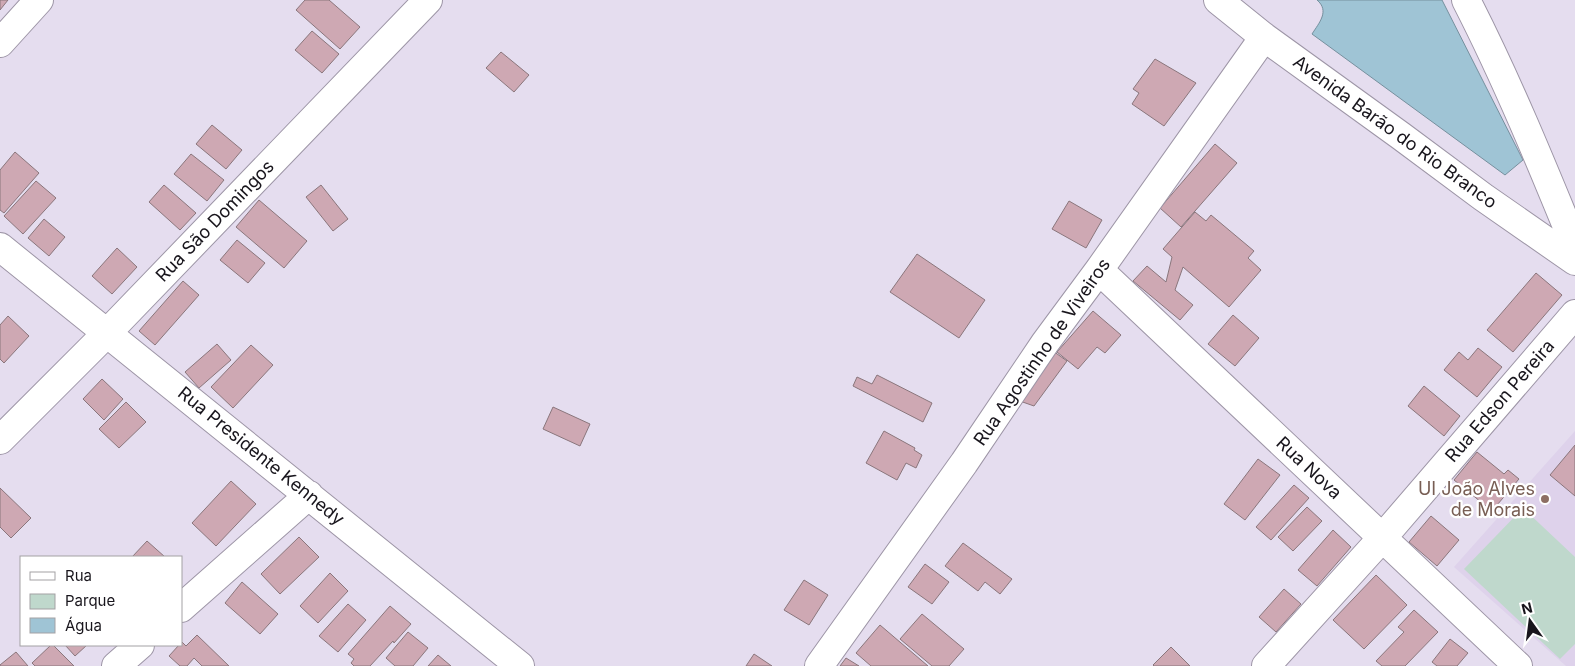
<svg xmlns="http://www.w3.org/2000/svg" width="1575" height="666" font-family="Inter,sans-serif">
<style>
.built{fill:#ded2eb}
.green{fill:#bfd8cc}
.water{fill:#9fc4d5;stroke:#76909e}
.building{fill:#cea8b3;stroke:#8a767c}
.lines{fill:none;stroke-linecap:round;stroke-linejoin:round}
.minor-casing{stroke:#9d95a6;stroke-width:30}
.minor{stroke:#fff;stroke-width:28}
.education-dot{fill:#8d6e63;stroke:#fff;stroke-width:2}
.labels{text-anchor:middle;stroke-width:4.5;stroke-linejoin:round;paint-order:stroke}
.street-label{font-size:18px;fill:#18151c;stroke:#fff}
.education-label{font-size:18px;fill:#785e54;stroke:#fff;text-anchor:end}
</style>
<rect width="100%" height="100%" fill="#e5ddef"/>
<path class="built" d="M1575,431v235h-9l-112,-99z"/>
<path class="green" d="M1523,508l52,49v87l-15,15 -96,-90z"/>
<path class="water" d="M1317,0h125l81,160 -18,15 -193,-141c7,-11 18,-23 5,-34z"/>
<path class="building" d="M0,0h8l-8,10z
M305,0h24l31,27 -20,22 -44,-39z
M312,31l27,23 -17,19 -27,-23z
M501,52l28,23 -15,17 -28,-24z
M1155,59l41,24 -32,43 -32,-22 7,-11 -6,-4z
M212,125l30,25 -16,19 -30,-25z
M1215,144l22,19 -56,64 -21,-19z
M15,152l24,21 -35,40 -4,-3v-40z
M191,154l33,26 -17,21 -33,-27z
M36,181l20,17 -33,36 -19,-18z
M164,185l32,28 -16,17 -31,-28z
M321,185l27,34 -15,12 -27,-34z
M259,200l48,41 -23,27 -48,-41z
M1069,201l33,19 -16,28 -34,-19z
M1195,212l11,9 5,-6 43,36 -6,7 13,12 -32,37 -46,-40 -8,23 18,15 -13,15 -47,-39 14,-15 19,16 6,-25 -9,-8z
M44,219l21,18 -16,19 -21,-18z
M237,240l28,23 -17,20 -28,-23z
M117,248l20,19 -25,27 -20,-18z
M917,254l68,46 -26,38 -69,-46z
M1536,273l26,22 -49,57 -26,-22z
M183,281l16,14 -44,50 -16,-14z
M1093,311l28,24 -16,18 -8,-6 -19,22 -21,-17z
M1233,315l26,23 -24,28 -27,-22z
M8,316l21,20 -25,27 -4,-4v-34z
M217,344l14,16 -32,28 -14,-16z
M251,345l22,20 -40,43 -22,-21z
M1478,348l24,19 -25,30 -33,-27 15,-18 9,8z
M1053,351l14,10 -33,45 -17,-6z
M877,375l55,28 -9,19 -70,-36 4,-9 15,7z
M102,379l21,20 -19,21 -21,-21z
M1424,386l36,30 -16,20 -36,-30z
M126,402l20,20 -27,26 -20,-19z
M553,407l37,17 -10,22 -37,-17z
M884,431l31,17 -1,2 8,5 -6,13 -10,-5 -9,17 -31,-17z
M1575,445v51l-25,-21z
M1477,452l27,22 4,-4 11,9 -27,32 -38,-31z
M1258,459l22,16 -35,45 -21,-16z
M231,481l25,23 -40,42 -24,-23z
M1294,485l15,13 -38,42 -15,-13z
M0,488l31,30 -20,20 -11,-11z
M1307,507l15,14 -29,30 -15,-14z
M1431,516l28,24 -22,26 -28,-24z
M1333,530l18,17 -34,39 -19,-16z
M299,537l20,20 -39,37 -19,-20z
M147,541l18,16h-33z
M963,543l49,36 -12,15 -15,-12 -7,9 -33,-25z
M925,564l24,18 -17,22 -24,-17z
M330,573l18,18 -30,32 -18,-17z
M1376,575l31,30 -43,44 -31,-29z
M804,580l24,15 -19,30 -25,-15z
M242,582l36,32 -18,20 -35,-31z
M1284,589l17,15 -25,28 -17,-15z
M348,604l18,16 -28,32 -19,-16z
M390,606l21,18 -17,19 -1,-2 -23,25h-16l-3,-3 3,-4 -6,-5z
M1414,610l24,22 -33,34h-23l-6,-5 28,-29 -6,-5z
M922,614l42,35 -15,17h-17l-32,-27z
M880,625l48,41h-57l-15,-13z
M408,632l20,16 -15,18h-18l-9,-8z
M197,635l32,31h-27l-8,-8 -7,8h-7l-11,-10 10,-11h2l1,-3 4,4z
M1450,639l18,14 -11,13h-20l-5,-4z
M51,645h2l21,21h-39l-3,-3z
M65,645h22l-12,11z
M1171,647l19,19h-36l-1,-1z
M16,652l12,14h-28v-1z
M754,654l18,12h-26z
M438,655l13,11h-23z
M846,658l13,8h-19z"/>
<g class="lines">
<defs>
<path id="minor" d="M1218,0l46,37 137,99 82,61 92,64
M1466,0c41,80 75,163 109,246
M0,43l39,-43
M0,247l520,419
M1099,270l419,396
M0,440l108,-108 320,-332
M181,608l128,-113
M116,666l24,-21
M819,666l145,-203 81,-120 54,-73 165,-233
M1266,666l117,-129 192,-223"/>
</defs>
<use href="#minor" class="minor-casing"/>
<use href="#minor" class="minor"/>
</g>
<circle class="education-dot" cx="1545" cy="499" r="5"/>
<g class="labels">
<g class="street-label">
<text transform="translate(1395 132) rotate(36)" y="6">Avenida Barão do Rio Branco</text>
<text transform="translate(215 221) rotate(-46)" y="6">Rua São Domingos</text>
<text transform="translate(1042 352) rotate(-55)" y="6">Rua Agostinho de Viveiros</text>
<text transform="translate(1500 401) rotate(-49)" y="6">Rua Edson Pereira</text>
<text transform="translate(261 456) rotate(39)" y="6">Rua Presidente Kennedy</text>
<text transform="translate(1309 468) rotate(43)" y="6">Rua Nova</text>
</g>
<g class="education-label">
<text x="1535" y="495">UI João Alves<tspan x="1535" dy="21">de Morais</tspan></text>
</g>
</g>
<rect x="20" y="556" width="162" height="90" fill="#ffffff" stroke="#a3a1a4"/>
<rect x="30" y="572" width="25" height="8" fill="#ffffff" stroke="#a3a1a4"/>
<text x="65" y="581" font-size="15" fill="#18151c">Rua</text>
<rect x="30" y="594" width="25" height="15" fill="#bfd8cc" stroke="#a3a1a4"/>
<text x="65" y="606" font-size="15" fill="#18151c">Parque</text>
<rect x="30" y="618" width="25" height="15" fill="#9fc4d5" stroke="#a3a1a4"/>
<text x="65" y="631" font-size="15" fill="#18151c">Água</text>
<g transform="translate(1530 621) rotate(346)" stroke="#ffffff" stroke-width="4" paint-order="stroke">
<path d="M0-4L9 19L0 12L-9 19Z" fill="#18151c"/>
<text y="-8" font-size="14" font-weight="bold" text-anchor="middle" fill="#18151c">N</text>
</g>
</svg>
